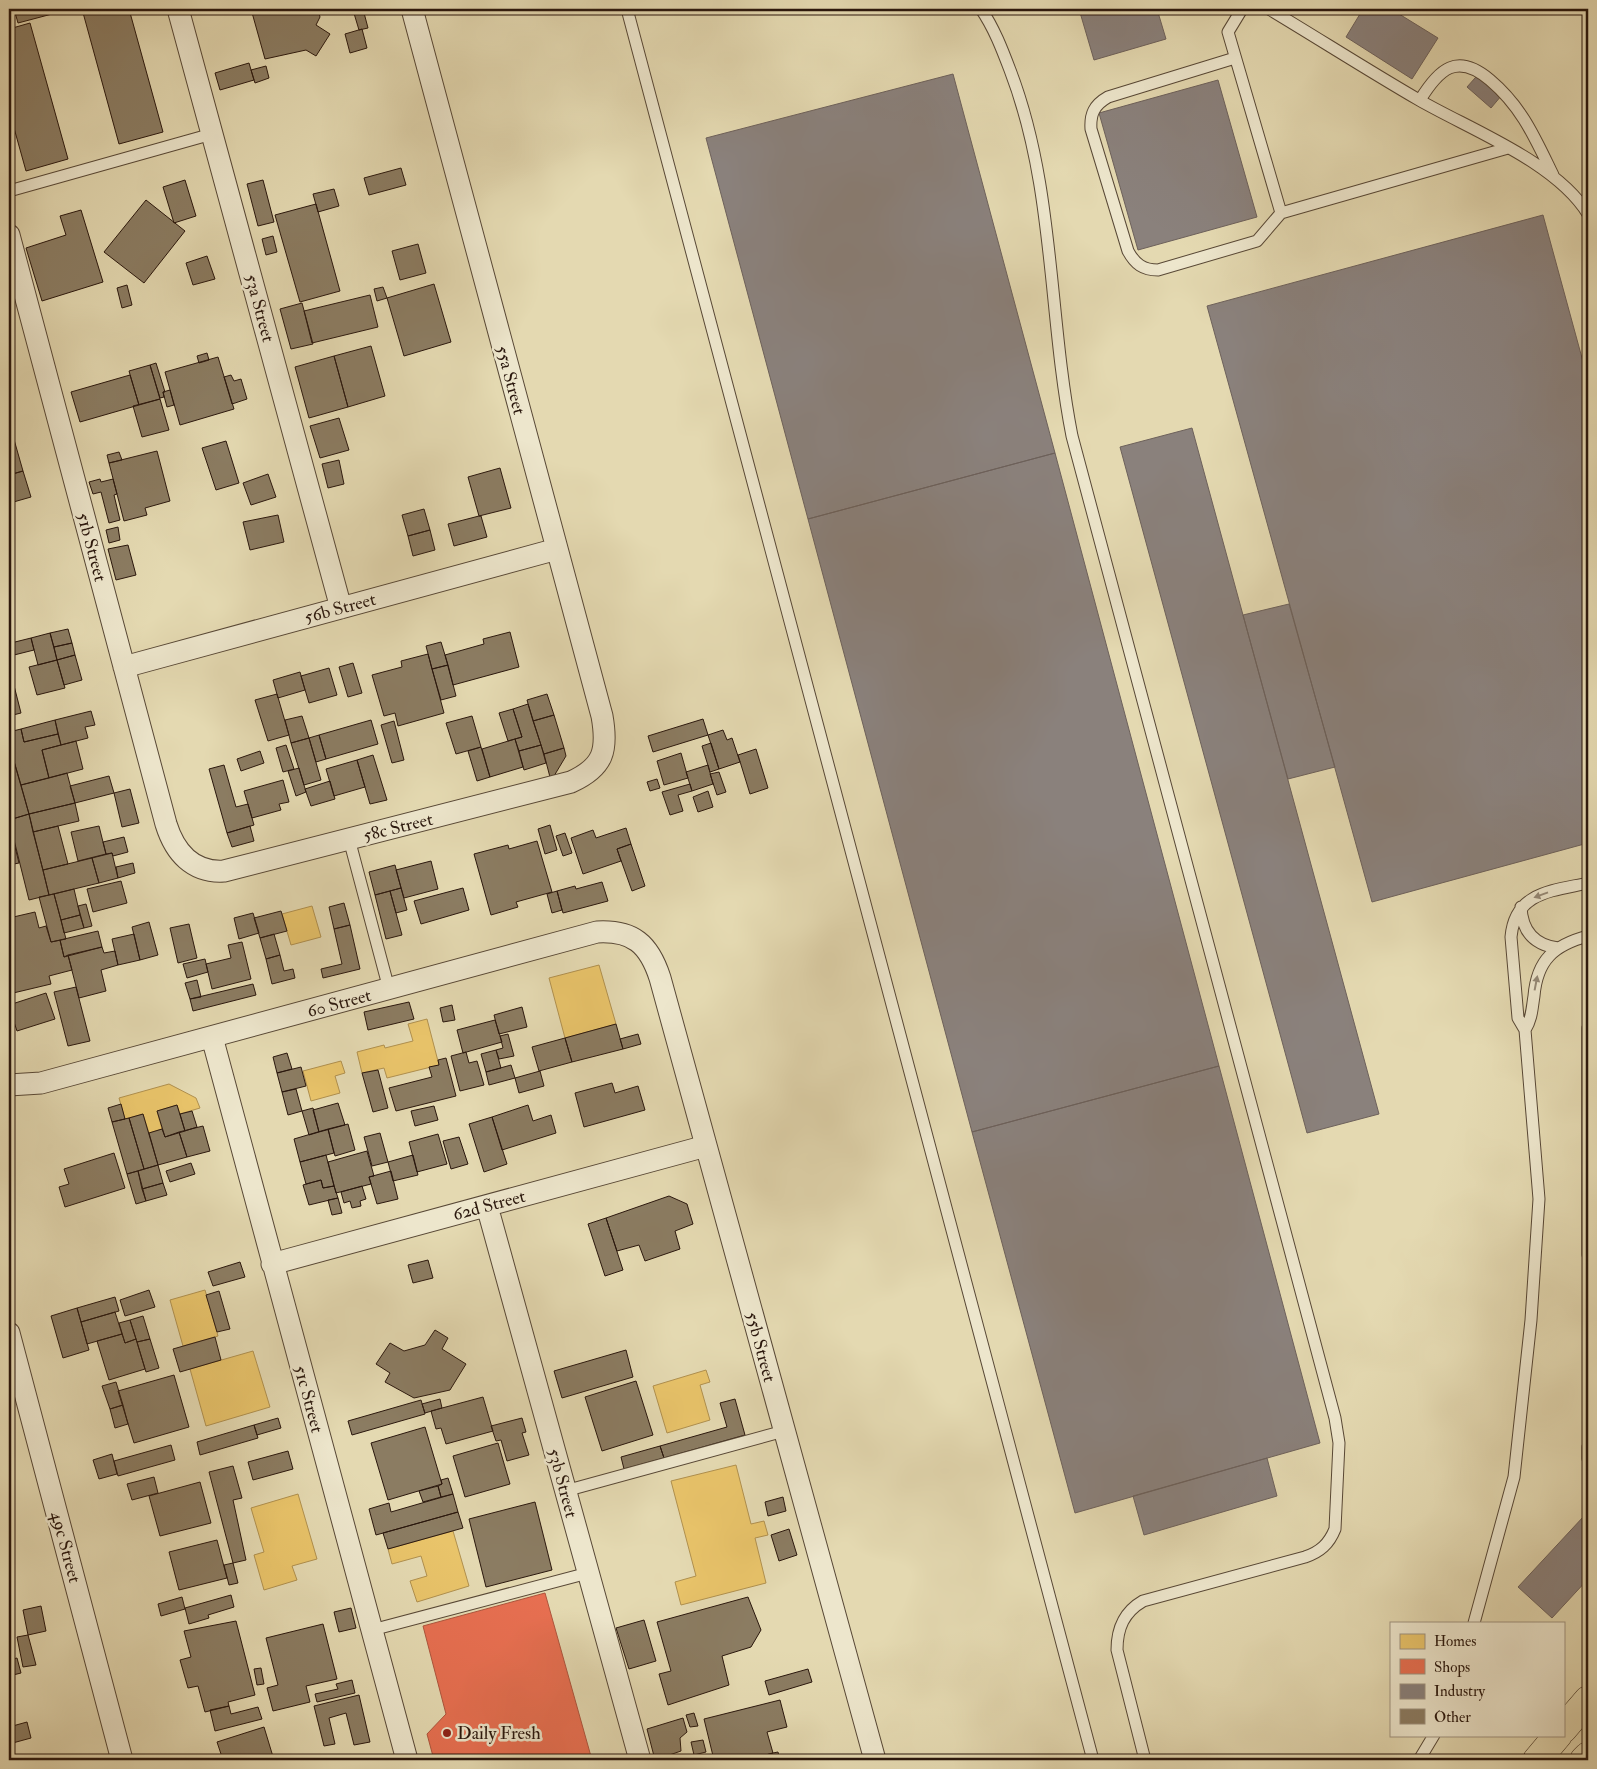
<svg xmlns="http://www.w3.org/2000/svg" width="1597" height="1769" font-family="'IM FELL Double Pica',serif">
<style>
.homes{fill:#e9c46a;stroke:#b0904e}
.shops{fill:#e76f51;stroke:#ae553d}
.industry{fill:#8a817c;stroke:#6d615b}
.building{fill:#8b7c62;stroke:#2a170d}
.lines{fill:none;stroke-linecap:round;stroke-linejoin:round}
.service-casing{stroke:#584836;stroke-width:13}
.minor-casing{stroke:#584836;stroke-width:23}
.trunk-casing{stroke:#2a170d;stroke-width:29}
.service{stroke:#ede6cc;stroke-width:11}
.minor{stroke:#ede6cc;stroke-width:21}
.trunk{stroke:#e4d9b1;stroke-width:28}
.oneway{fill:#958976}
.poi-dot{fill:#8f2418;stroke:#ede6cc;stroke-width:2}
.labels{text-anchor:middle;stroke-width:5;stroke-linejoin:round;paint-order:stroke}
.street-label{font-size:18px;fill:#2a170d;stroke:#ede6cc}
.poi-label{font-size:18px;fill:#2a170d;stroke:#ede6cc;text-anchor:start}
</style>
<rect width="100%" height="100%" fill="#e4d9b1"/>
<filter id="stains"><feTurbulence type="fractalNoise" baseFrequency=".004" numOctaves="4"/><feColorMatrix values="0 0 0 0 .2 0 0 0 0 .09 0 0 0 0 .02 0 0 0 .5 -.17"/></filter>
<radialGradient id="worn" r=".72"><stop offset=".6" stop-color="#630" stop-opacity="0"/><stop offset="1" stop-color="#630" stop-opacity=".3"/></radialGradient>
<path class="homes" d="M312,906l9,31 -30,8 -9,-31z
M599,965l17,59 -51,14 -16,-60z
M427,1019l12,46 -52,13 -3,-10 -22,5 -5,-21 27,-7 1,3 28,-7 -5,-17z
M341,1061l4,12 -10,3 5,17 -29,8 -8,-30z
M169,1084l27,14 4,10 -20,6 -3,-9 -20,6 5,18 -13,4 -6,-19 -18,5 -6,-21z
M205,1290l13,46 -35,10 -13,-46z
M253,1351l17,56 -64,19 -16,-57z
M706,1370l4,12 -10,3 10,35 -43,13 -14,-47z
M736,1465l15,59 13,-3 4,14 -13,3 11,45 -85,22 -6,-23 21,-6 -25,-95z
M298,1494l19,65 -25,7 5,14 -33,10 -10,-35 10,-3 -13,-44z
M453,1531l16,55 -52,16 -7,-21 17,-5 -6,-20 -29,8 -4,-15z"/>
<path class="shops" d="M545,1593l47,167h-158l-7,-26 19,-20 -23,-88z"/>
<path class="industry" d="M1079,9h78l9,30 -72,21z
M1363,9h28l47,29 -26,41 -66,-42z
M1483,69l24,20 -16,19 -24,-21z
M953,74l102,379 -247,66 -102,-381z
M1218,80l39,137 -119,33 -39,-137z
M1543,215l45,165v463l-216,59 -165,-596z
M1192,428l187,686 -72,19 -187,-686z
M1055,453l164,613 -247,66 -164,-613z
M1289,604l46,163 -47,12 -45,-164z
M1219,1066l101,377 -245,70 -103,-381z
M1267,1458l10,38 -133,39 -11,-39z
M1584,1516l4,4v59l-36,39 -34,-31z"/>
<path class="building" d="M14,9h37l1,5 -34,9z
M51,9h19l-18,5z
M82,9h47l34,123 -44,12z
M251,9h67l2,8 -4,8 14,9 -14,22 -10,-6 -41,9z
M363,9l5,19 -9,2 -6,-20z
M30,23l38,136 -42,12 -17,-61v-81z
M362,29l5,19 -17,5 -5,-19z
M249,63l5,17 -34,10 -5,-17z
M266,66l3,12 -14,5 -4,-13z
M401,168l5,17 -37,10 -5,-17z
M185,180l11,36 -22,7 -11,-36z
M263,180l11,42 -16,4 -11,-42z
M334,189l5,17 -21,6 -5,-18z
M146,200l39,31 -41,52 -40,-31z
M316,204l24,87 -40,11 -25,-87z
M81,210l22,72 -61,19 -16,-53 40,-13 -6,-19z
M273,236l4,16 -11,3 -4,-16z
M418,244l8,29 -26,7 -8,-29z
M207,256l8,23 -22,6 -7,-22z
M434,284l17,58 -47,14 -17,-58z
M127,285l5,20 -10,3 -5,-20z
M383,287l4,11 -10,3 -3,-12z
M370,295l8,32 -66,16 -8,-32z
M302,303l11,41 -22,5 -11,-40z
M371,346l14,50 -37,11 -14,-51z
M207,353l2,7 -10,3 -2,-7z
M334,356l14,51 -39,11 -14,-51z
M218,357l16,52 -54,16 -15,-53z
M156,363l9,29h-2l1,5 -4,1 -10,-33z
M150,365l10,34 -21,6 -10,-34z
M130,375l9,30 -59,17 -9,-30z
M231,375l3,6 7,-2 6,20 -15,5 -8,-27z
M170,390l4,15 -7,2 -4,-15z
M160,399l9,31 -27,7 -9,-31z
M339,418l10,32 -29,8 -10,-32z
M9,422l14,49 -14,4z
M226,441l13,42 -23,7 -14,-42z
M157,451l13,50 -25,7 2,7 -23,6 -15,-58z
M119,452l3,8 -13,3 -2,-8z
M339,460l5,24 -16,4 -6,-24z
M500,468l11,40 -32,8 -11,-39z
M23,471l8,26 -21,6 -1,-28z
M268,474l8,23 -25,8 -8,-22z
M100,479l1,3 12,-3 4,15 -3,1 6,25 -11,3 -8,-31 -8,2 -4,-12z
M424,509l6,21 -22,6 -6,-21z
M278,515l6,27 -34,8 -7,-28z
M479,516h2l6,21 -33,9 -6,-22z
M118,527l2,13 -11,3 -3,-13z
M430,530l5,20 -22,6 -5,-20z
M128,545l8,30 -20,5 -8,-31z
M68,629l4,14 -18,4 -4,-14z
M510,632l9,35 -66,18 -8,-30 39,-11 -1,-5z
M50,633l7,27 -19,5 -7,-27z
M31,638l3,12 -20,5 -3,-12z
M441,642l7,23 -16,4 -6,-23z
M11,643l3,12 -5,1v-12z
M72,643l3,12 -18,5 -3,-13z
M428,654l16,59 -46,13 -3,-13 -11,3 -12,-41 30,-8 -1,-6z
M75,655l7,25 -18,5 -7,-25z
M57,660l8,28 -28,7 -8,-28z
M353,663l9,30 -14,4 -9,-30z
M448,665l8,31 -15,4 -9,-31z
M9,666l12,47 -12,3z
M329,668l8,27 -28,8 -8,-27z
M300,672l5,18 -27,8 -5,-18z
M277,694l12,41 -21,6 -13,-41z
M547,694l7,21 -21,6 -6,-21z
M528,704l13,41 -22,6 -4,-12 7,-2 -9,-28z
M513,709l9,28 -14,4 -9,-28z
M91,711l4,14 -10,2 3,11 -27,7 -6,-25z
M554,715l10,33 -20,6 -11,-33z
M302,716l7,22 -18,5 -6,-23z
M472,716l9,31 -25,7 -10,-31z
M703,719l5,16 -55,17 -5,-16z
M55,720l3,14 -34,8 -3,-13z
M371,720l7,24 -52,15 -7,-24z
M394,721l10,39 -12,3 -11,-38z
M21,729l3,13 34,-8 3,11 -19,5 7,28 -28,7 -12,-41v-12z
M723,730l4,10 5,-2 8,24 -21,7 -11,-34z
M319,735l7,24 -10,3 -7,-24z
M309,738l12,42 -17,5 -13,-42z
M515,739l8,28 -33,10 -8,-28z
M76,741l7,28 -34,9 -7,-28z
M711,743l8,26 -9,3 -8,-26z
M9,744l20,70 -20,6z
M286,745l8,24 -11,3 -7,-24z
M541,745l5,18 -22,7 -5,-19z
M481,747l9,30 -13,4 -9,-30z
M564,748l2,8 -15,25 -7,-27z
M756,749l12,39 -18,6 -12,-39z
M260,751l4,12 -23,8 -4,-12z
M681,753l7,25 -24,7 -7,-24z
M373,755l14,45 -17,4 -13,-44z
M357,760l8,27 -31,9 -8,-27z
M224,765l12,42 12,-3 6,21 -27,8 -18,-64z
M708,765l5,19 -21,7 -6,-19z
M299,768l7,24 -10,4 -8,-25z
M719,772l7,20 -9,3 -7,-21z
M67,773l8,30 -46,11 -8,-29z
M109,776l5,17 -39,10 -5,-17z
M657,779l3,9 -10,3 -3,-9z
M283,780l6,22 -10,2 2,6 -29,8 -8,-27z
M330,781l5,18 -24,7 -6,-17z
M690,784l2,7 -14,4 5,16 -13,4 -8,-23z
M130,789l9,34 -17,4 -8,-34z
M708,791l5,16 -15,5 -5,-15z
M75,803l4,18 -46,11 -4,-18z
M29,814l20,81 -20,5 -20,-80z
M550,825l7,25 -12,4 -7,-25z
M58,826l10,38 -25,6 -10,-38z
M99,826l7,28 -28,7 -7,-29z
M250,826l4,15 -22,6 -5,-14z
M626,828l5,16 -14,5 4,12 -38,13 -12,-36 22,-8 3,8z
M565,833l7,20 -9,3 -7,-20z
M124,837l4,15 -15,4 -1,-3 -6,1 -3,-12z
M537,841l15,51 -36,10 2,5 -27,8 -17,-61 34,-9 1,4z
M631,844l14,42 -13,5 -15,-42z
M15,847l4,16 -10,2v-16z
M112,853l6,25 -19,5 -7,-25z
M92,858l7,25 -50,12 -6,-25z
M431,861l7,28 -34,9 -8,-28z
M133,863l2,10 -17,5 -2,-11z
M395,865l6,23 -26,7 -6,-23z
M9,866l3,14 -3,1z
M121,881l6,22 -34,9 -6,-23z
M602,882l6,19 -45,12 -6,-22 18,-5 1,3z
M401,888l6,22 -11,3 -6,-22z
M463,888l6,22 -48,14 -7,-23z
M74,889l6,26 -19,5 -7,-26z
M390,891l12,44 -16,4 -11,-44z
M557,891l5,19 -10,3 -5,-19z
M54,894l12,45 -15,3 -12,-45z
M344,903l6,22 -16,4 -5,-22z
M86,904l6,22 -8,2 -6,-22z
M281,911l6,20 -27,7 -6,-20z
M35,912l4,16 7,-2 5,16 9,-2 4,17 4,-2 4,15 -23,6 2,8 -42,10v-76z
M253,913l6,20 -20,6 -5,-21z
M80,915l4,13 -20,5 -3,-13z
M149,922l9,33 -18,5 -8,-33z
M189,924l8,34 -19,5 -8,-35z
M350,925l10,44 -37,9 -2,-9 21,-5 -8,-35z
M98,931l4,16 -38,10 -4,-17z
M134,934l6,26 -22,5 -6,-26z
M274,934l6,21 -14,4 -6,-21z
M242,942l9,37 -39,10 -6,-25 25,-6 -3,-13z
M102,947l2,6 11,-2 3,14 -17,5 5,21 -27,7 -11,-43z
M280,955l4,16 9,-2 2,9 -23,6 -6,-25z
M205,959l3,13 -21,6 -4,-14z
M197,980l4,17 -11,2 -5,-16z
M253,984l3,11 -63,16 -3,-12z
M76,987l14,54 -22,5 -14,-54z
M46,993l9,26 -38,12 -5,-15 -3,1v-12z
M409,1002l5,17 -46,11 -4,-18z
M452,1005l3,15 -12,2 -3,-14z
M522,1007l5,20 -28,7 -5,-19z
M495,1020l7,22 -39,11 -6,-23z
M616,1024l7,25 -51,13 -7,-24z
M508,1034l6,22 -15,3 -3,-9 7,-2 -3,-12z
M638,1034l3,10 -18,5 -3,-10z
M565,1038l7,24 -33,9 -7,-24z
M496,1050l5,18 -15,4 -5,-18z
M466,1052l3,11 8,-2 7,24 -24,6 -9,-35z
M287,1053l5,16 -15,4 -4,-16z
M446,1058l10,38 -60,15 -7,-23 43,-11 -3,-10 10,-2 -1,-5z
M511,1065l4,13 -26,7 -3,-13z
M301,1067l5,19 -24,6 -5,-19z
M378,1070l10,38 -15,4 -11,-39z
M540,1071l4,15 -25,7 -4,-15z
M612,1083l3,10 23,-7 7,24 -61,17 -9,-34z
M296,1089l6,22 -14,4 -6,-23z
M338,1103l7,22 -26,7 -6,-22z
M121,1104l4,15 -13,3 -4,-14z
M177,1105l8,26 -20,6 -8,-26z
M528,1105l5,16 18,-6 5,18 -54,17 -10,-33z
M434,1106l4,14 -23,6 -4,-15z
M313,1108l6,24 -10,3 -7,-24z
M192,1111l5,16 -12,4 -5,-17z
M143,1114l15,51 -14,4 -15,-51z
M492,1117l15,47 -23,8 -15,-48z
M129,1118l15,51 -17,5 -15,-52z
M348,1124l7,26 -20,6 -7,-27z
M203,1126l7,25 -23,6 -8,-25z
M162,1129l3,8 14,-5 8,25 -29,8 -9,-32z
M328,1129l6,24 -34,9 -6,-23z
M380,1133l8,29 -16,4 -8,-29z
M438,1134l9,30 -30,8 -8,-30z
M459,1137l9,27 -17,5 -8,-28z
M367,1151l7,25 -5,1 2,7 -35,9 -8,-31z
M114,1153l11,35 -60,19 -6,-20 10,-3 -5,-15z
M326,1155l8,31 -11,2 -2,-8 -15,4 -6,-22z
M413,1155l5,20 -25,6 -5,-19z
M191,1163l4,11 -25,8 -4,-11z
M158,1165l5,18 -21,6 -4,-18z
M138,1171l8,30 -10,3 -9,-30z
M391,1171l7,28 -21,5 -8,-27z
M321,1180l2,8 11,-2 4,12 -29,7 -6,-20z
M163,1183l4,12 -21,6 -4,-12z
M362,1186l4,13 -6,2 1,5 -9,2 -2,-7 -6,2 -3,-11z
M669,1196l18,8 6,20 -18,7 5,18 -35,12 -6,-16 -22,6 -11,-33z
M338,1198l4,15 -10,2 -4,-15z
M606,1218l17,52 -18,6 -17,-52z
M428,1260l5,18 -20,5 -5,-18z
M240,1262l5,15 -32,9 -5,-14z
M149,1290l6,17 -30,9 -5,-16z
M219,1291l11,38 -13,3 -11,-37z
M115,1297l4,14 -38,11 -4,-14z
M77,1308l12,42 -26,8 -12,-42z
M115,1312l7,22 -35,10 -6,-22z
M143,1316l7,23 -13,3 -7,-22z
M130,1320l6,19 -11,4 -6,-20z
M435,1330l13,8 -6,11 24,15 -16,26 -36,8 -29,-16 5,-9 -14,-9 14,-21 14,8 21,-6z
M122,1334l3,9 11,-4 9,30 -36,11 -12,-39z
M215,1337l6,23 -41,12 -7,-23z
M150,1339l9,29 -13,4 -9,-30z
M626,1350l7,27 -71,21 -8,-27z
M174,1375l15,52 -55,16 -16,-52z
M636,1381l17,54 -51,16 -17,-54z
M116,1382l7,23 -13,4 -8,-23z
M483,1397l10,34 -47,13 -5,-16 -5,1 -5,-18z
M440,1399l2,9 -17,5 -3,-9z
M735,1399l10,36 -81,23 -4,-12 67,-19 -7,-24z
M421,1400l4,14 -73,21 -4,-14z
M123,1405l5,19 -13,4 -5,-19z
M278,1418l3,10 -24,7 -3,-10z
M522,1418l4,14 -4,1 7,22 -22,6 -6,-21 -5,1 -5,-15z
M254,1425l4,13 -58,17 -3,-13z
M425,1427l17,57 -54,16 -17,-57z
M498,1443l12,41 -45,13 -12,-41z
M171,1445l4,15 -57,16 -4,-15z
M660,1446l4,12 -40,11 -3,-12z
M288,1451l5,18 -40,11 -5,-18z
M112,1454l5,20 -18,5 -6,-19z
M233,1466l9,32 -9,2 13,60 -13,3 -24,-91z
M154,1477l4,16 -26,7 -5,-16z
M448,1478l5,16 -12,3 -3,-11 4,-2 -1,-4z
M200,1482l11,41 -51,13 -11,-40z
M438,1486l3,11 -18,5 -4,-11z
M453,1494l5,18 -82,23 -7,-26 20,-6 2,9z
M783,1497l3,14 -18,5 -3,-14z
M535,1502l17,68 -66,17 -17,-68z
M458,1512l5,16 -75,21 -5,-16z
M789,1529l8,26 -18,6 -8,-26z
M217,1540l10,38 -48,12 -10,-38z
M233,1563l5,20 -9,2 -5,-20z
M231,1595l3,12 -26,8 1,3 -20,6 -4,-16z
M182,1597l3,12 -24,7 -3,-12z
M748,1597l13,33 -10,17 -29,9 7,29 -61,20 -9,-31 12,-3 -14,-49z
M41,1606l5,25 -18,4 -5,-25z
M351,1608l5,20 -17,4 -5,-20z
M644,1620l12,41 -27,8 -13,-41z
M236,1621l19,74 -27,7 1,4 -24,6 -7,-26 -10,2 -8,-28 11,-3 -7,-26z
M323,1624l14,55 -31,7 4,16 -37,9 -6,-23 11,-3 -12,-47z
M28,1635l8,30 -13,2 -6,-30z
M17,1658l4,15 -12,3v-16z
M261,1668l3,16 -7,1 -3,-16z
M808,1669l4,13 -43,13 -4,-14z
M352,1680l3,13 -38,9 -2,-8 23,-5 -2,-5z
M359,1695l11,47 -16,3 -8,-32 -17,5 6,26 -11,2 -10,-40z
M780,1700l7,27 -20,5 6,21 -26,7h-33l-10,-41z
M229,1706l2,8 27,-7 4,12 -47,12 -5,-21z
M694,1713l4,13 -8,1 -4,-12z
M683,1718l4,14 -7,6 1,13 -26,9 -8,-31z
M27,1722l4,16 -22,6v-17z
M264,1727l10,33h-51l-6,-18z
M703,1740l3,12 -12,3 -3,-13z
M778,1752l2,8h-33l26,-7z
M40,1755l2,5h-21z"/>
<g class="lines">
<defs>
<path id="service" d="M627,9l466,1751
M981,9c13,19 21,40 29,61 45,117 38,244 62,366l263,982 4,25 -4,86c-6,15 -15,23 -30,28l-162,44c-19,11 -26,27 -26,49l28,110
M1242,9l-14,23 53,181
M1269,9c50,30 100,62 150,91 52,30 137,62 169,114
M1235,58l-127,39c-14,8 -18,17 -17,32l37,122c7,13 15,19 30,19l99,-29 24,-28 227,-65
M1420,100c19,-31 37,-48 70,-20 32,27 45,58 63,95
M9,191l203,-57
M349,839l40,150
M1521,907c1,24 13,38 37,41
M1588,1028v227
M1525,1030c7,-11 7,-22 9,-34 3,-36 20,-51 54,-60
M1588,1447v12
M565,1491l219,-60
M1474,1623l40,-146 17,-157 8,-121 -14,-169 -7,-12 -7,-81c4,-45 41,-46 77,-54
M372,1630l216,-57
M1419,1760l15,-25"/>
<path id="minor" d="M178,9l163,599
M9,235l157,589c9,29 27,49 58,47l347,-89c33,-15 37,-32 31,-66l-190,-707
M124,667l433,-118
M212,1037l195,723
M9,1085l32,-2 556,-151c36,-2 52,12 63,46l215,782
M487,1206l153,554
M272,1264l434,-118
M9,1333l113,427"/>
<path id="trunk" d="M1563,1729l25,-29
M1537,1760l21,-25
M1584,1760l4,-4"/>
</defs>
<use href="#service" class="service-casing"/>
<use href="#minor" class="minor-casing"/>
<use href="#trunk" class="trunk-casing"/>
<use href="#service" class="service"/>
<use href="#minor" class="minor"/>
<use href="#trunk" class="trunk"/>
</g>
<defs><path id="oneway-solid" d="M-6-.8H1V-3.2L6.5 0L1 3.2V.8H-6Z" transform="scale(1.25)"/></defs>
<g class="oneway">
<use href="#oneway-solid" transform="translate(1541 895) rotate(160)"/>
<use href="#oneway-solid" transform="translate(1536 983) rotate(-79)"/>
</g>
<circle class="poi-dot" cx="447" cy="1733" r="5"/>
<g class="labels">
<g class="street-label">
<text transform="translate(260 308) rotate(75)" y="6">53a Street</text>
<text transform="translate(511 380) rotate(75)" y="6">55a Street</text>
<text transform="translate(92 547) rotate(75)" y="6">51b Street</text>
<text transform="translate(340 608) rotate(-15)" y="6">56b Street</text>
<text transform="translate(398 827) rotate(-14)" y="6">58c Street</text>
<text transform="translate(339 1003) rotate(-15)" y="6">60 Street</text>
<text transform="translate(489 1205) rotate(-15)" y="6">62d Street</text>
<text transform="translate(761 1347) rotate(75)" y="6">55b Street</text>
<text transform="translate(309 1399) rotate(75)" y="6">51c Street</text>
<text transform="translate(563 1483) rotate(75)" y="6">53b Street</text>
<text transform="translate(66 1547) rotate(75)" y="6">49c Street</text>
</g>
<g class="poi-label">
<text x="457" y="1739">Daily Fresh</text>
</g>
</g>
<rect width="1597" height="1769" fill="none" stroke="#e4d9b1" stroke-width="30"/>
<rect x="10" y="10" width="1577" height="1749" fill="none" stroke="#2a170d" stroke-width="2.5"/>
<rect x="15" y="15" width="1567" height="1739" fill="none" stroke="#2a170d"/>
<rect x="1390" y="1622" width="175" height="115" fill="#ede6cc" stroke="#9f9380"/>
<rect x="1400" y="1634" width="25" height="15" fill="#e9c46a" stroke="#9f9380"/>
<text x="1434" y="1646" font-size="15" fill="#2a170d">Homes</text>
<rect x="1400" y="1659" width="25" height="15" fill="#e76f51" stroke="#9f9380"/>
<text x="1434" y="1672" font-size="15" fill="#2a170d">Shops</text>
<rect x="1400" y="1684" width="25" height="15" fill="#8a817c" stroke="#9f9380"/>
<text x="1434" y="1696" font-size="15" fill="#2a170d">Industry</text>
<rect x="1400" y="1709" width="25" height="15" fill="#8b7c62" stroke="#9f9380"/>
<text x="1434" y="1722" font-size="15" fill="#2a170d">Other</text>
<rect width="100%" height="100%" filter="url(#stains)"/>
<rect width="100%" height="100%" fill="url(#worn)"/>
</svg>
